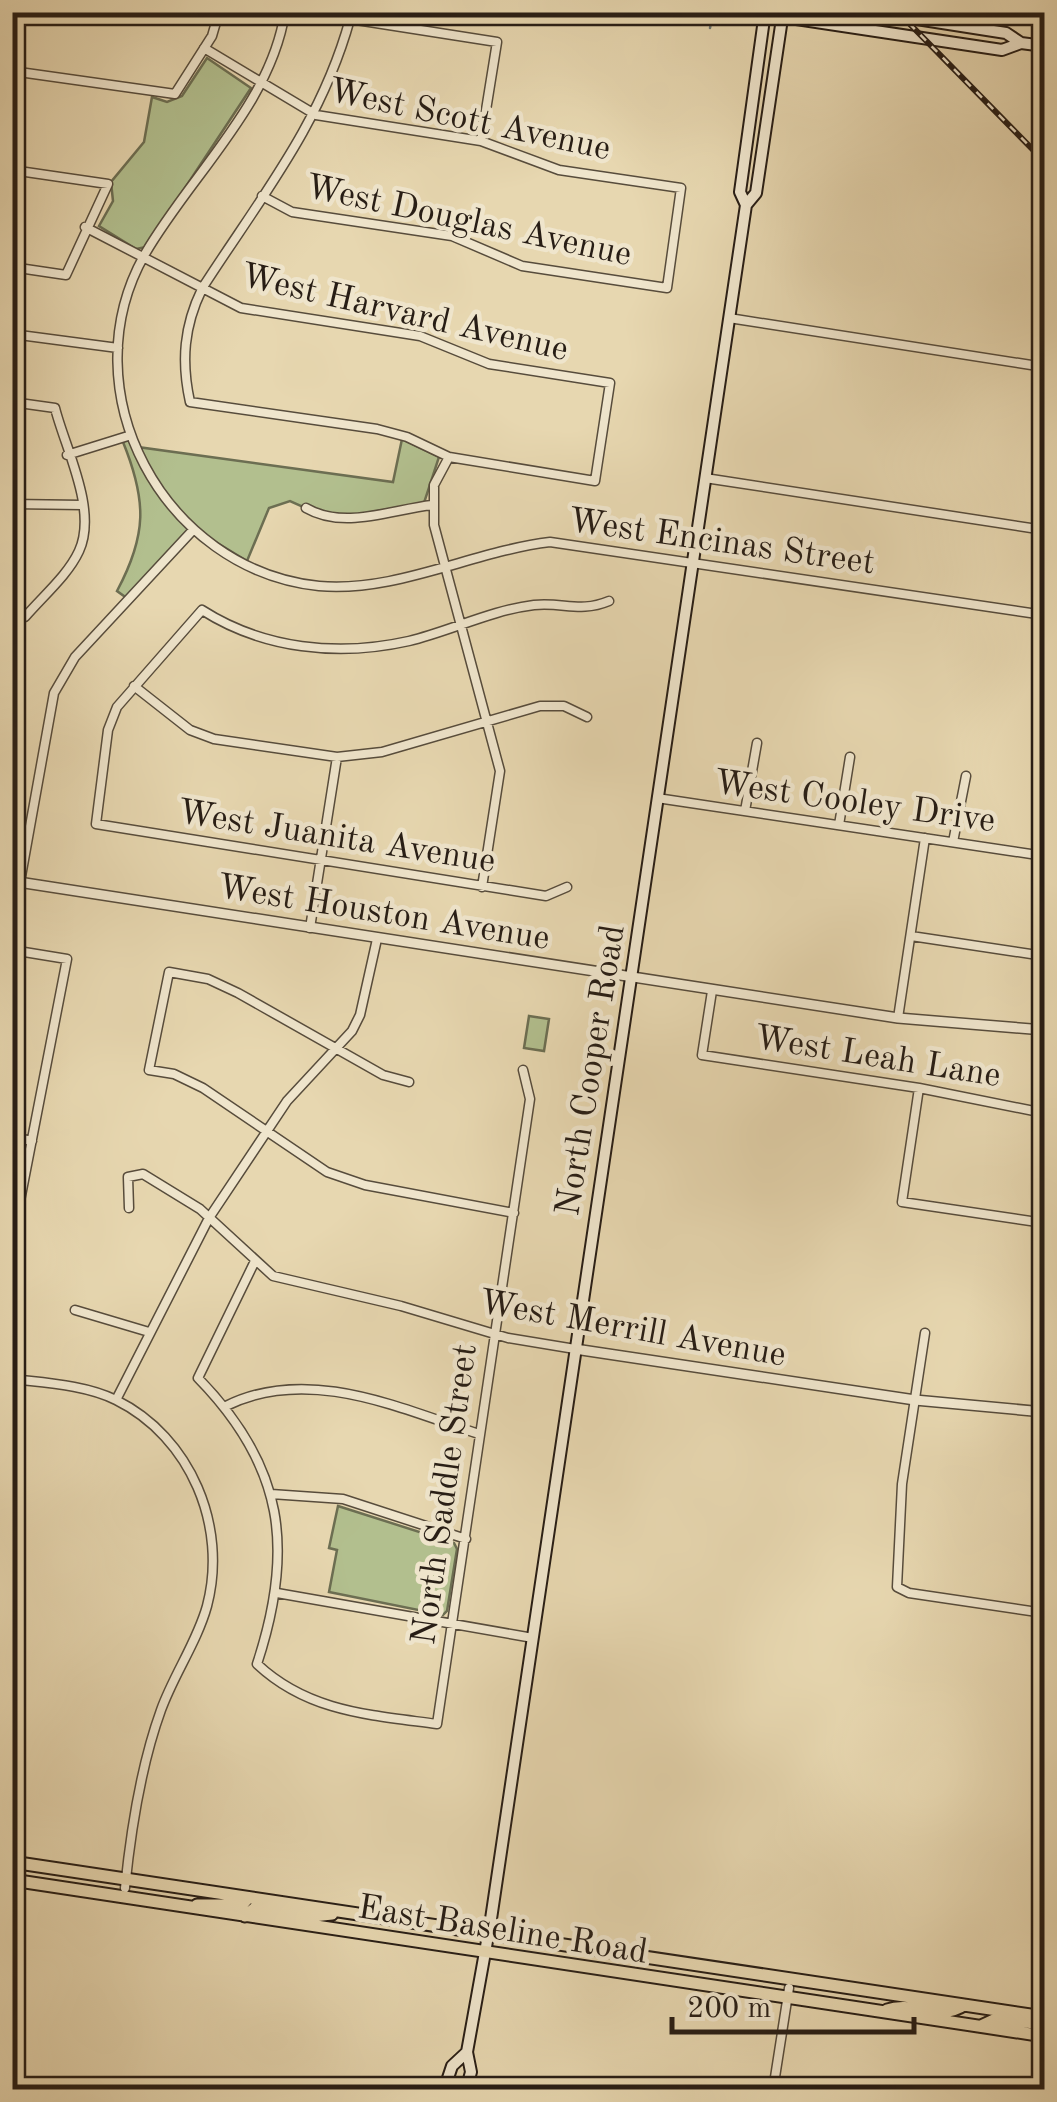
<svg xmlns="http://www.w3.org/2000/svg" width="1057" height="2102" font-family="'Old Standard TT',serif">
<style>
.green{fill:#b2bf8e;stroke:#6c6e52;stroke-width:2.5}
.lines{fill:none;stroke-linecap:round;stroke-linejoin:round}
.stream{stroke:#6e7977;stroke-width:2.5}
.minor-casing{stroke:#574c3c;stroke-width:11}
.tertiary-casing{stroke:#574c3c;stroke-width:12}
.secondary-casing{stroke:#271d15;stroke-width:14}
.primary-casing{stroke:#271d15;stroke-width:15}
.minor{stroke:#efe5cc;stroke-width:8}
.tertiary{stroke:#efe5cc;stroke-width:9}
.secondary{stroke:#efe5cc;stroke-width:10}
.primary{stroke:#e7d7b0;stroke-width:11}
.rail-casing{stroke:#271d15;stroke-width:6}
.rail{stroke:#efe5cc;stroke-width:2.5;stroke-dasharray:8;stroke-linecap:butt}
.labels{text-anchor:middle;stroke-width:9;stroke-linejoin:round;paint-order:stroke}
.street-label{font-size:35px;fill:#271d15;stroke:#efe5cc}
</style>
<rect width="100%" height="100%" fill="#e7d7b0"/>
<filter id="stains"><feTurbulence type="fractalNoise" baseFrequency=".002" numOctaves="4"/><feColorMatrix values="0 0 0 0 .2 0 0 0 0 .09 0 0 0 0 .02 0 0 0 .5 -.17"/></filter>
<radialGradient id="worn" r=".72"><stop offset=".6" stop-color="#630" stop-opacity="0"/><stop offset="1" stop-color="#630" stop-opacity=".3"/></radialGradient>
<path class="green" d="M207,58l44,30 -105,159 -10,2 -37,-23 14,-25 -2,-19 33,-40 8,-45 15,5 15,-6z
M133,437l5,10 255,35 9,-43 37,18 -15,46 -75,13 -30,-2 -29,-13 -21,7 -22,53 -51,-31 -65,71 -14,-10c30,-56 30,-90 6,-149z
M529,1016l20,3 -5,32 -20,-3z
M338,1506l116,37 3,6 -10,62 -4,4 -114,-23 8,-42 -8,-2z"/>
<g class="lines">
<path class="stream" d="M648,17l1,-5
M710,28l2,-10"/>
<defs>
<path id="minor" d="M285,12c-14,92 -95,164 -140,242 -78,137 19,316 174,332 77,7 155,-35 231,-44l494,73
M204,48l112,67 165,26 78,29 122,18 -14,100 -145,-22 -70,-30 -160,-24 -30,-16
M12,71l163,23 37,-58 7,-24
M12,170l96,14 -42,91 -54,-8
M85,227l156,81 179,28 69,28 121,19 -15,98 -146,-24 -42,-20 -30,-8 -187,-27c-9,-41 -6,-76 12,-113l1,-2c58,-90 118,-163 147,-268l147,23 -16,99
M729,318l315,49
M12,334l106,14
M12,402l43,6c10,40 43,102 24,143 -11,24 -36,45 -54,66l-13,-2
M67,455l61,-19
M449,457l-15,28v40l66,246 -18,116
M705,478l339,52
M12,504l70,1
M306,508c38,22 84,2 126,-3
M134,686l56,44 24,9 123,18 45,-5 158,-46h24l23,11
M657,798l387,58
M745,811l12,-68
M839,825l11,-68
M953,842l13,-66
M20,882l34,-189 21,-36 118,-127
M567,887l-21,9 -450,-72 12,-94 9,-23 85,-97c61,39 136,47 207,31 41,-10 83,-31 125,-36 30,-3 46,8 75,-4
M310,928l27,-171
M911,936l133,20
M12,950l55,9 -55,283
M712,991l-10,64 217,33 125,25
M898,1018l27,-180
M409,1082l-26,-7 -145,-82 -30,-14 -39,-7 -20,98 25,4 29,14 124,84 38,13 149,28
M919,1088l-17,114 142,21
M12,1137l20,4
M129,1208l-1,-31 15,-3 57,35 73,67 128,30 107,32 67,11
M254,1263l-56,115c86,88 97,171 59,286 51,48 113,51 180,60l93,-625 -7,-29
M75,1310l74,22
M925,1333l-23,151 -5,103 12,6 135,20
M12,1379c34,4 74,6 104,21 75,37 112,127 91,206 -10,36 -33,68 -46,104 -20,55 -30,119 -36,178
M116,1400l93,-182 78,-117 65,-70 8,-16 17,-76
M226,1406c82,-41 173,2 253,28
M271,1494l72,5 123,40
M277,1593l256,45
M773,2090l16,-102"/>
<path id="tertiary" d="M12,881l886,137 146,12
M575,1349l340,51 129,12"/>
<path id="secondary" d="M749,12l253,38 19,-7
M872,12l134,21 15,10 23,3
M746,205l-6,-13 25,-180
M444,2090l8,-24 15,-14
M466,2090l5,-18 -4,-20 24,-133 255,-1714 10,-12 27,-181"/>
<path id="primary" d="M12,1862l1032,155
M12,1880l1032,156
M197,1905h45l6,-7
M245,1916l10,-8 58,8 19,-2
M887,2010c26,-9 53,11 77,-5
M981,2026l15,-7 48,5"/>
</defs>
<use href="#minor" class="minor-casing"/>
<use href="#tertiary" class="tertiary-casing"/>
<use href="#secondary" class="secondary-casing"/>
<use href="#primary" class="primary-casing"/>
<use href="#minor" class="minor"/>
<use href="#tertiary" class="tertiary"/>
<use href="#secondary" class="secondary"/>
<use href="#primary" class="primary"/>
<defs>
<path id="rail" d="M898,12l146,149"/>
</defs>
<use href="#rail" class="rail-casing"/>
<use href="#rail" class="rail"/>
</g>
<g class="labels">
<g class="street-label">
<text transform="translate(470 118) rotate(12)" y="12">West Scott Avenue</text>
<text transform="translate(469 219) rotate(12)" y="12">West Douglas Avenue</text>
<text transform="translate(405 311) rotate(13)" y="12">West Harvard Avenue</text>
<text transform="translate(722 540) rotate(8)" y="12">West Encinas Street</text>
<text transform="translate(855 800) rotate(8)" y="12">West Cooley Drive</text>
<text transform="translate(337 835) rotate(9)" y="12">West Juanita Avenue</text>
<text transform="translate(384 911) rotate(9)" y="12">West Houston Avenue</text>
<text transform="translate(878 1055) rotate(9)" y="12">West Leah Lane</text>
<text transform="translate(589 1070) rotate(-81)" y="12">North Cooper Road</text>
<text transform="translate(633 1327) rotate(10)" y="12">West Merrill Avenue</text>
<text transform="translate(443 1494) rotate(-82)" y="12">North Saddle Street</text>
<text transform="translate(503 1928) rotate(9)" y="12">East Baseline Road</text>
</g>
</g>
<rect width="1057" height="2102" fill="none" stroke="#e7d7b0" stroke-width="50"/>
<rect x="15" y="15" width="1027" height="2072" fill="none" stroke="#271d15" stroke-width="5"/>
<rect x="25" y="25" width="1007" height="2052" fill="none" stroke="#271d15" stroke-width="2.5"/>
<path d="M672 2017v15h242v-15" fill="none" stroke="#271d15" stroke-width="5"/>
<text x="687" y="2017" font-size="30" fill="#271d15" stroke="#efe5cc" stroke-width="8" paint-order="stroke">200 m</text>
<rect width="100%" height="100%" filter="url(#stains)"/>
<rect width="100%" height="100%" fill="url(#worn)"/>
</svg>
